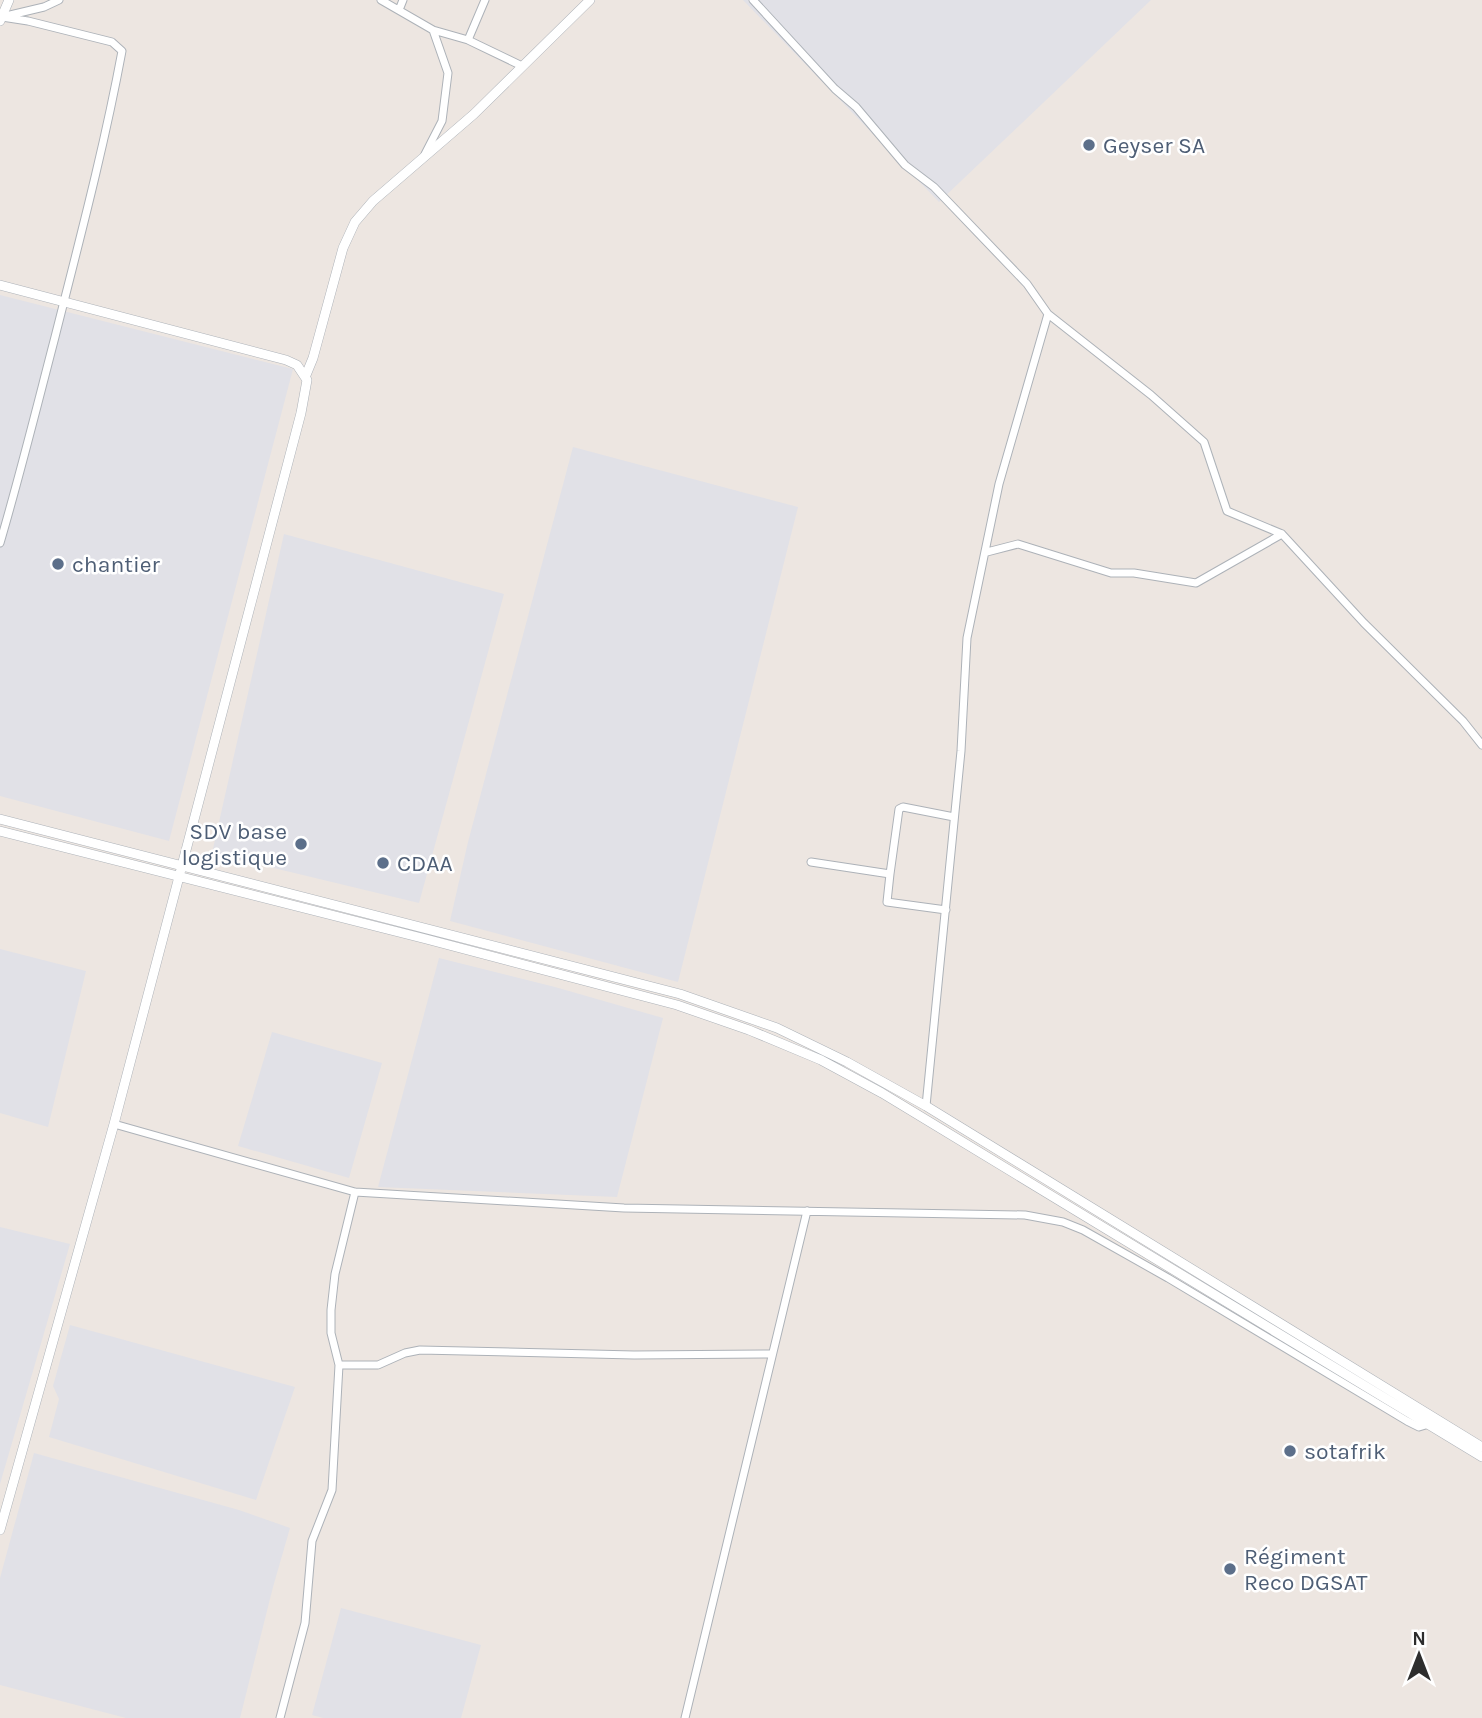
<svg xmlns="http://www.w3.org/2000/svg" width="1482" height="1718" font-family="Karla,sans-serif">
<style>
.industrial{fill:#e1e1e7}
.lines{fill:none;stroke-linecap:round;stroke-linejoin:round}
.minor-casing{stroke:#adb2b8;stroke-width:9}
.tertiary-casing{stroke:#adb2b8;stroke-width:10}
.minor{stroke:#fff;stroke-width:7}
.tertiary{stroke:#fff;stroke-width:9}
.service-dot{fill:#5c6f8a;stroke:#fff;stroke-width:2.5}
.labels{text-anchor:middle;stroke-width:5;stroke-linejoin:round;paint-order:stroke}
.service-label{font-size:23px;fill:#4e5e75;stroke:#fff;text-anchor:start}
</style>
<rect width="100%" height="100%" fill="#ede6e1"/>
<path class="industrial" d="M743,0h408l-212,202z
M0,295l293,74 -124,472 -169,-45z
M573,447l225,60 -120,475 -228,-61 18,-79z
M284,534l220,60 -85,309 -207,-50z
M0,949l86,22 -38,156 -48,-14z
M439,958l116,29 108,31 -46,179 -239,-10z
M272,1032l110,31 -33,115 -111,-32z
M0,1227l70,17 -70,240z
M70,1325l225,62 -39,113 -207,-63 10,-38 -6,-13z
M34,1453l205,57 51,18 -17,59 -33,131h-114l-126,-33v-107z
M341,1608l140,37 -20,73h-138l-11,-3z"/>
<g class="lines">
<defs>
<path id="minor" d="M381,0l52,30 15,43 -6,48 -17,33
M753,0l82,89 21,18 49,58 29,22 93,97 21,30 103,81 53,47 23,69 55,23 82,89 99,98 19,24
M399,10l4,-10
M6,16l38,-9 15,-7
M433,30l35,10 17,-40
M468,40l54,26
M0,543c20,-68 37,-137 55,-206 24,-95 49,-189 67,-286l-10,-9 -84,-21 -26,-4
M987,552l31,-8 93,29h23l62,10 86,-49
M811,862l79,12 -3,28 59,8
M890,874l9,-65 4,-2 51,10
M926,1106l35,-355 6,-113 32,-154 49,-170
M114,1124l241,68 269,16 401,7 38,7 20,8 85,48 239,143 12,6 10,-3
M339,1365h39l27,-12 15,-3 214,5 137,-1
M280,1718l25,-95 7,-82 20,-51 7,-125 -8,-32v-23l4,-36 20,-82
M685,1718l122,-507"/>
<path id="tertiary" d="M0,21l9,-21
M0,285l286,75 11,5 10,15 -6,33 -187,711 -114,406
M306,375l7,-17 30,-110 12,-26 18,-21 101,-87 116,-114
M0,819l680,175 97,34 70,34 79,44 556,341
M0,831l426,108 251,66 72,25 72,30 61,33 600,364"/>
</defs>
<use href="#minor" class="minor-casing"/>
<use href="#tertiary" class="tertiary-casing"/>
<use href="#minor" class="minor"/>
<use href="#tertiary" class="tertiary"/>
</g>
<g class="service-dot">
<circle cx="1089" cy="145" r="7"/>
<circle cx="58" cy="564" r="7"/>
<circle cx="301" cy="844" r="7"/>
<circle cx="383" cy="863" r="7"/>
<circle cx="1290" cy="1451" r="7"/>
<circle cx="1230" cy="1569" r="7"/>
</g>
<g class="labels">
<g class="service-label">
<text x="1103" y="153">Geyser SA</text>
<text x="72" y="572">chantier</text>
<text x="287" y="839" text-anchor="end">SDV base<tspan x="287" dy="26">logistique</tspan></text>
<text x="397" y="871">CDAA</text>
<text x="1304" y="1459">sotafrik</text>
<text x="1244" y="1564">Régiment<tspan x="1244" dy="26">Reco DGSAT</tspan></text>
</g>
</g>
<g transform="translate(1419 1655)" stroke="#ffffff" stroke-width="5" paint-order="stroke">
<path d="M0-5L12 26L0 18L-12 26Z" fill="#2d2d2d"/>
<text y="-10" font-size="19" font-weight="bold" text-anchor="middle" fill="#2d2d2d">N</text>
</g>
</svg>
